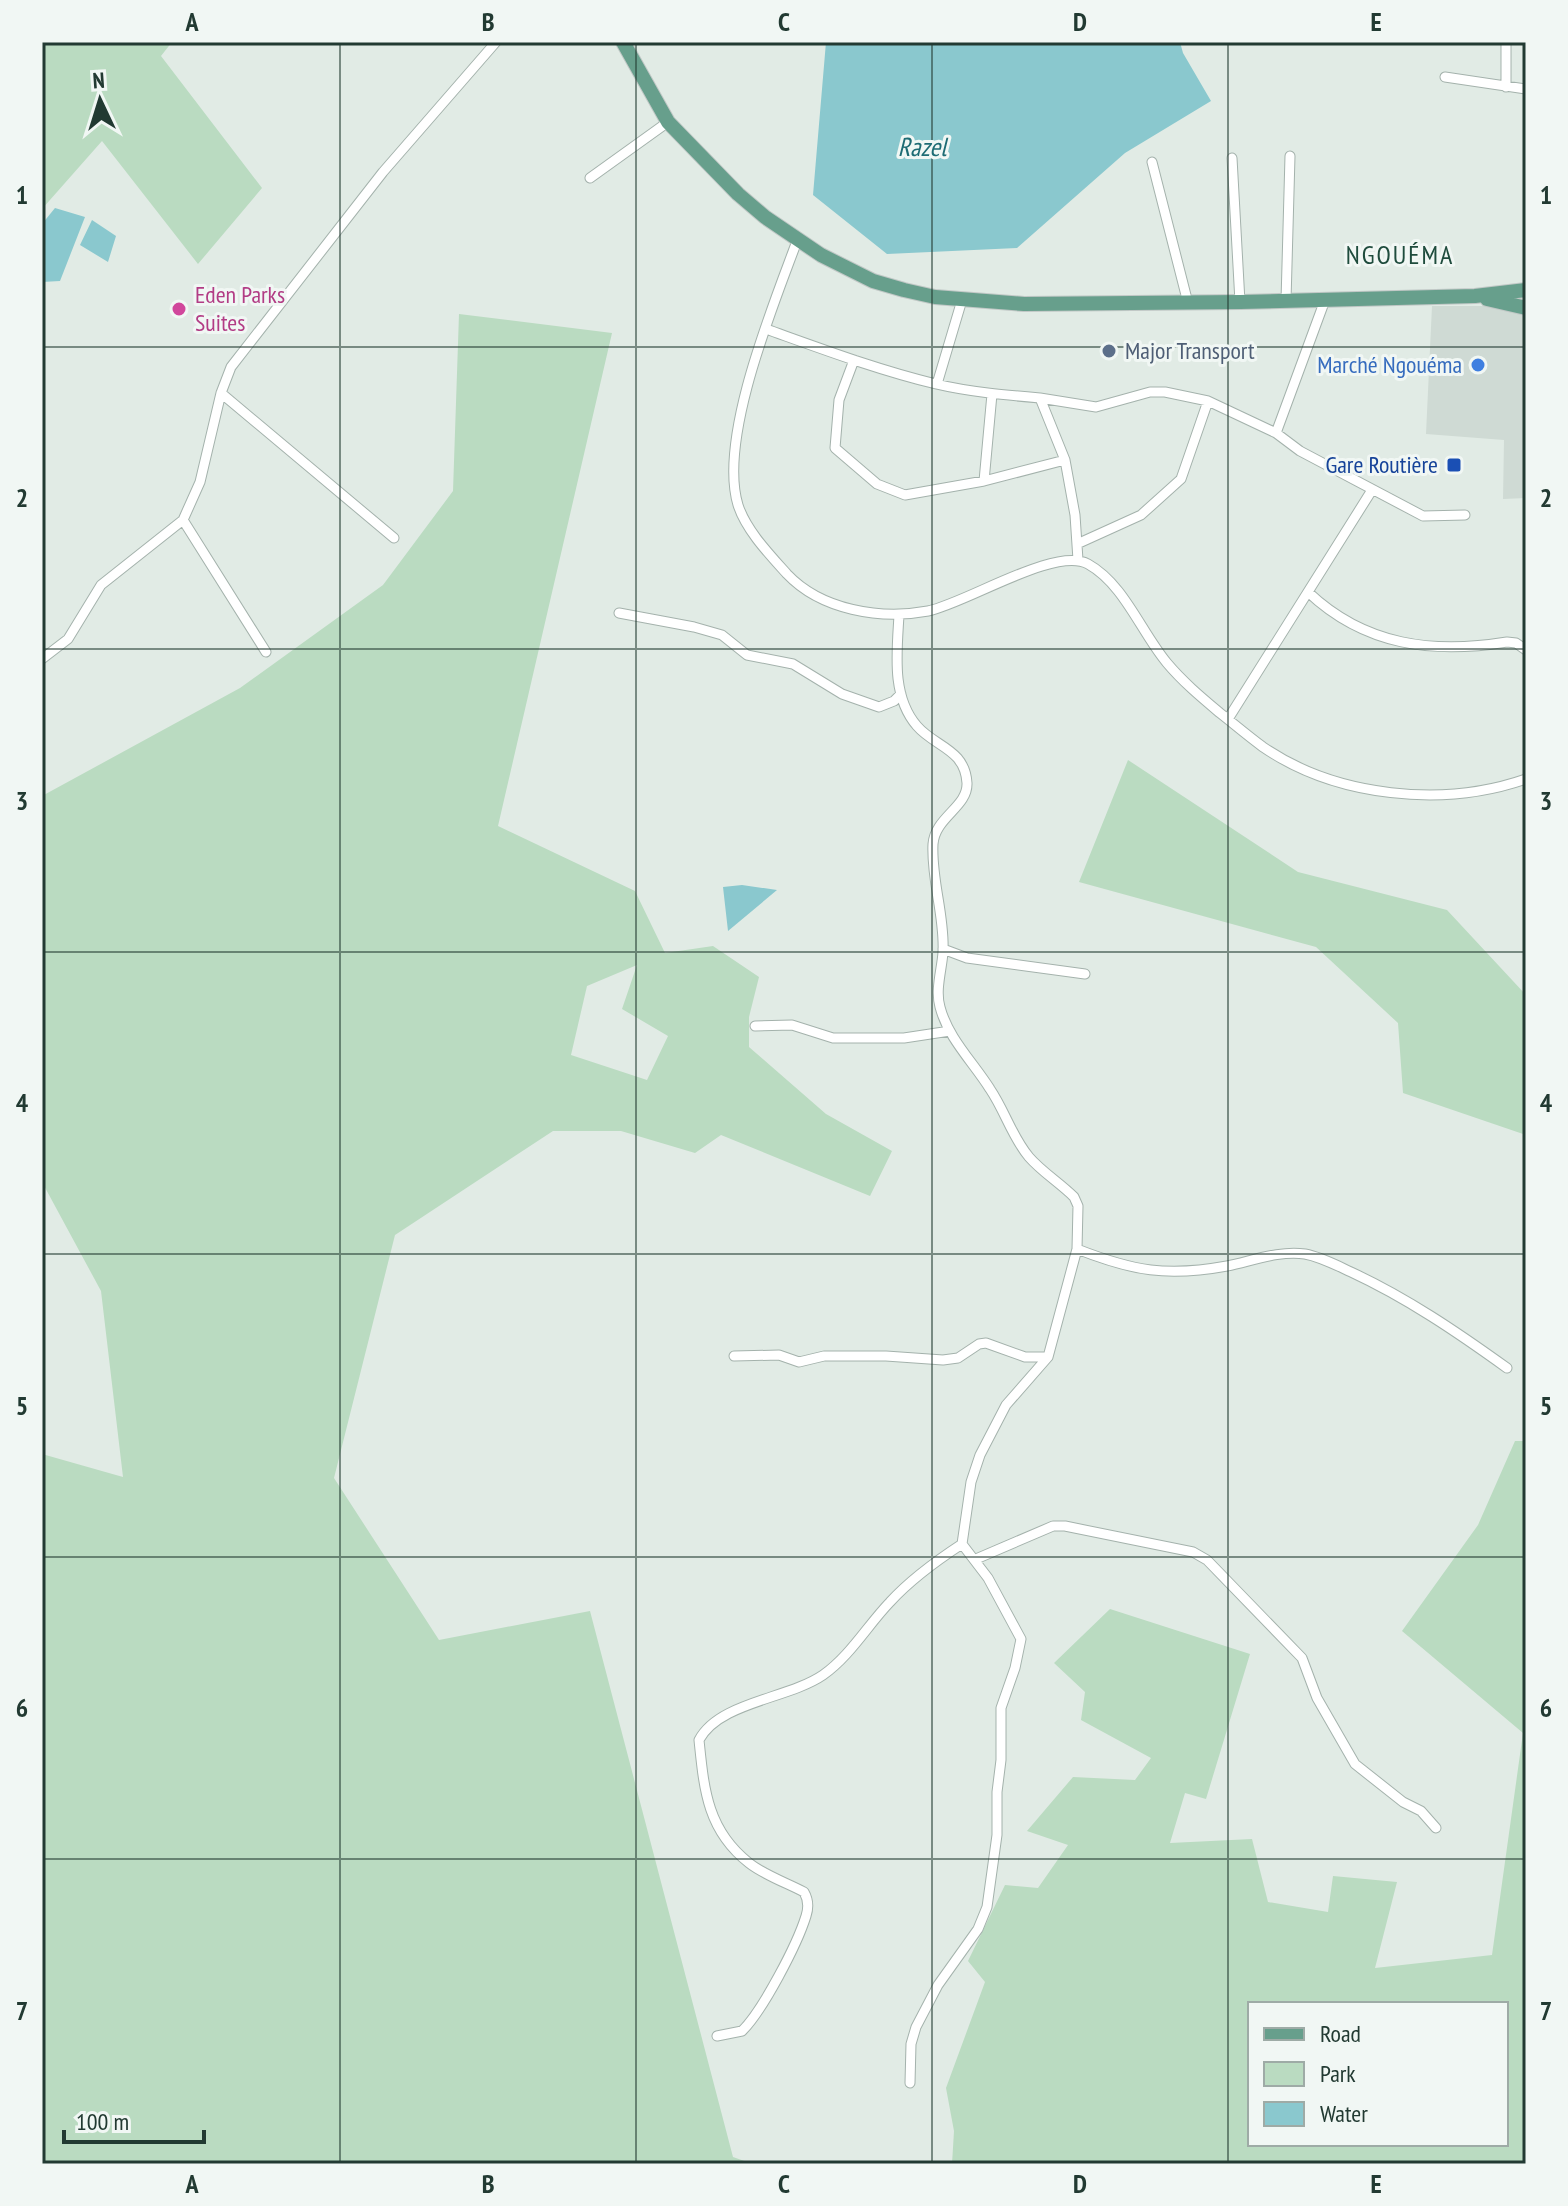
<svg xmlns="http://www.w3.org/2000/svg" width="1568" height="2206" font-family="'PT Sans Narrow',sans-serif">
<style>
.built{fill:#cfdad4}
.green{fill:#badbc1;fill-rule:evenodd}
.water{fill:#8ac8ce}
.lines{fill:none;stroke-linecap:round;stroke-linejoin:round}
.street-casing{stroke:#a4b2ac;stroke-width:11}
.primary-casing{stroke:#c1c8c6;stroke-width:16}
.street{stroke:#fff;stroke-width:9}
.primary{stroke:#679f8c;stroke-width:14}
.grid{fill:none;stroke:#223a32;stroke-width:2;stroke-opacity:0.55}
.hotel-dot{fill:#d1479c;stroke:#f1f7f4;stroke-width:3}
.service-dot{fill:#5c6f8a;stroke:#f1f7f4;stroke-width:3}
.shop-dot{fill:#3f7fe0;stroke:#f1f7f4;stroke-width:3}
.transit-dot{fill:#1a4fb4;stroke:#f1f7f4;stroke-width:3}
.labels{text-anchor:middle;stroke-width:6;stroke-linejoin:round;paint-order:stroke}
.hotel-label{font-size:24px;fill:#b23c85;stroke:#f1f7f4;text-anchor:start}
.service-label{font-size:24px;fill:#4e5e75;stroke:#f1f7f4;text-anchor:start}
.shop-label{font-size:24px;fill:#366cbe;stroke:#f1f7f4;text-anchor:end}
.transit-label{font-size:24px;fill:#164399;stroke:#f1f7f4;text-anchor:end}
.water-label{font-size:26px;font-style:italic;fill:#1e6c74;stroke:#f1f7f4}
.neighbourhood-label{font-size:26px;letter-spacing:2px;fill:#1f4c3d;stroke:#f1f7f4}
.neatline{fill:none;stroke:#223a32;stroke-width:3}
.grid-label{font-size:26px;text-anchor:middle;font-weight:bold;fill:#223a32}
</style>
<rect width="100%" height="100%" fill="#e1ebe5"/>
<path class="built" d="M1432,306h55l39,7v185l-23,1 1,-59 -78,-6z"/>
<path class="green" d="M42,42h130l-11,14 101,132 -64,76 -96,-123 -60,68z
M459,314l153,19 -114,493 137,65 30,62 48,-7 46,31 -10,40v30l77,67 66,37 -22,45 -149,-61 -26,18 -74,-22h-68l-158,104 -61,243 105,162 151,-29 143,546 20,7h-711v-710l81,23 -22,-186 -59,-109v-386l198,-108 143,-103 70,-94zM637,965l-15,44 46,27 -21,44 -76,-25 16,-69z
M1128,760l170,112 149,38 79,85v140l-123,-42 -5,-70 -82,-76 -237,-65z
M1515,1441h11v723h-574l2,-33 -8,-43 39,-106 -17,-21 37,-76 33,3 30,-43 -41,-14 46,-54 62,3 16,-22 -70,-38 4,-28 -31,-29 56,-54 140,45 -44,145 -21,-6 -15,50 82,-4 16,63 60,10 5,-36 64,6 -22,86 117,-13 31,-222 -121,-102 76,-106zM1250,2004h256v140h-256z"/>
<path class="water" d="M826,42h354l3,11 28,48 -86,52 -108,95 -130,6 -74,-59z
M55,208l30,9 -25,64 -18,1v-58z
M92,220l24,16 -8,26 -28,-17z
M742,885l35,5 -49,41 -5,-44z"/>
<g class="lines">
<defs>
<path id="street" d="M1445,77l81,12
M1506,87v-45
M1232,158l8,144
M1152,162l36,141
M590,178l78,-56
M797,241c-24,65 -79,198 -59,264 8,25 31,49 49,69 34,36 93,46 141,37 39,-8 127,-65 160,-47 36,20 53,68 79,99 16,19 34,34 53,50 14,11 28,23 43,34 73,50 180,61 263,32
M1286,301l4,-145
M766,329c56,20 112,41 170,55 34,8 69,11 104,14
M854,360l-15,40 -4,48 42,36 28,11 79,-14 81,-21
M937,384l25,-84
M221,393l173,145
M1276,433l49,-133
M984,481l8,-87
M183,520l83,132
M1077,544l64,-29 40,-36 27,-78
M1078,560l-3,-45 -10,-55 -25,-62 56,9 54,-15h15l43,9 68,32 24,18 123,65 42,-1
M1308,592c57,54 125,62 199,50l9,1 10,7
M619,613l75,14 28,8 25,20 46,9 49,30 37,13 15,-6 7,-7
M899,615c-2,37 -8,81 18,111 18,21 48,23 50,57 1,24 -32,34 -34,61 -2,36 12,72 10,108 -1,17 -8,38 -3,55 8,31 33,55 50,82 15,22 22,48 39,68 13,15 31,26 45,40l4,9 -1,43 -29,108 -42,48 -26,50 -9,27 -9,62 26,34 33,61 -6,29 -14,40v52l-4,32v43l-10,72 -9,22 -40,56 -22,42 -5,17 -1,39
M42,659l26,-20 33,-54 82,-65 17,-38 21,-89 10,-26 152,-195 113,-130
M1228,719l144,-229
M943,949l24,9 118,16
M755,1026l37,-1 41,13h71l46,-7
M1077,1249c56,22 90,28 150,17 25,-5 53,-16 78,-12 16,3 31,11 46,18 56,26 106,60 156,96
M734,1356l45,-1 20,7 25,-6h62l57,4 15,-2 21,-14 7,-1 39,14h23
M976,1559l77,-33h12l128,26 14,8 95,98 15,40 38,66 48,38 18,9 15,17
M717,2036l25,-5c21,-21 55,-86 64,-115 3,-9 2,-17 -2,-24 -17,-9 -40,-17 -55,-29 -42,-33 -45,-74 -50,-123 20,-38 89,-41 124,-65 27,-19 44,-49 67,-73 21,-23 46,-41 72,-58"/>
<path id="primary" d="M623,42l45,80 70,72 27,23 56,38 52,26 31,9 31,7 89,7 216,-2 235,-6 51,-6
M1487,299l39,9"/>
</defs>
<use href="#street" class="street-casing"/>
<use href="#primary" class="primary-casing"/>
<use href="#street" class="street"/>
<use href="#primary" class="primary"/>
</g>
<path class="grid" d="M340,42v2122M636,42v2122M932,42v2122M1228,42v2122M42,347h1484M42,649h1484M42,952h1484M42,1254h1484M42,1557h1484M42,1859h1484"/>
<circle class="hotel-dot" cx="179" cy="309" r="8"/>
<circle class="service-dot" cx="1109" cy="351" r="8"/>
<circle class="shop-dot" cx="1478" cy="365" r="8"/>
<rect class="transit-dot" x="1446" y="457" width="16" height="16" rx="4"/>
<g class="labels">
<g class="hotel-label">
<text x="195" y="303">Eden Parks<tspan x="195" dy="28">Suites</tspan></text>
</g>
<g class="service-label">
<text x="1125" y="359">Major Transport</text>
</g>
<g class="shop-label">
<text x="1462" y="373">Marché Ngouéma</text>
</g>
<g class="transit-label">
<text x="1438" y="473">Gare Routière</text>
</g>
<g class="water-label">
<text x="922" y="156">Razel</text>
</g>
<g class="neighbourhood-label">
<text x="1400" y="264">NGOUÉMA</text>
</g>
</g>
<rect width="1568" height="2206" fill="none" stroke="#f1f7f4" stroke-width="88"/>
<rect x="1248" y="2002" width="260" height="144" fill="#f1f7f4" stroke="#9eaba6" stroke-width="2"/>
<rect x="1264" y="2028" width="40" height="12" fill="#679f8c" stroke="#9eaba6" stroke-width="2"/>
<text x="1320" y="2042" font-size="24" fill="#223a32">Road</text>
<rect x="1264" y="2062" width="40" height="24" fill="#badbc1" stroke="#9eaba6" stroke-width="2"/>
<text x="1320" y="2082" font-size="24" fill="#223a32">Park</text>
<rect x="1264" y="2102" width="40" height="24" fill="#8ac8ce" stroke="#9eaba6" stroke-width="2"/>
<text x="1320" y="2122" font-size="24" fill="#223a32">Water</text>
<g transform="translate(100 100) rotate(356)" stroke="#f1f7f4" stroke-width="6" paint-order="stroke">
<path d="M0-6L14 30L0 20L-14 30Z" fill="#223a32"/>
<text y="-12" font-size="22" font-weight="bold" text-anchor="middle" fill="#223a32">N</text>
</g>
<path d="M64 2130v12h140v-12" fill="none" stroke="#223a32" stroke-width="4"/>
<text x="76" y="2130" font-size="24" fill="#223a32" stroke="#f1f7f4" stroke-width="6" paint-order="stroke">100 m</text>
<rect x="44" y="44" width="1480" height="2118" class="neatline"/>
<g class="grid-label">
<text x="192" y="31">A</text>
<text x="488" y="31">B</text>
<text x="784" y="31">C</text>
<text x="1080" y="31">D</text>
<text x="1376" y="31">E</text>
<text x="22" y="204">1</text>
<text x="1546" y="204">1</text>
<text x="22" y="507">2</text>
<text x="1546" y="507">2</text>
<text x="22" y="810">3</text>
<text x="1546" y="810">3</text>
<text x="22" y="1112">4</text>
<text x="1546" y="1112">4</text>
<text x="22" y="1415">5</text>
<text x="1546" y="1415">5</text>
<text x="22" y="1717">6</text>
<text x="1546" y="1717">6</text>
<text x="22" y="2020">7</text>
<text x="1546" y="2020">7</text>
<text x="192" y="2193">A</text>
<text x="488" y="2193">B</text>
<text x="784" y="2193">C</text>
<text x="1080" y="2193">D</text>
<text x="1376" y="2193">E</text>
</g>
</svg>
